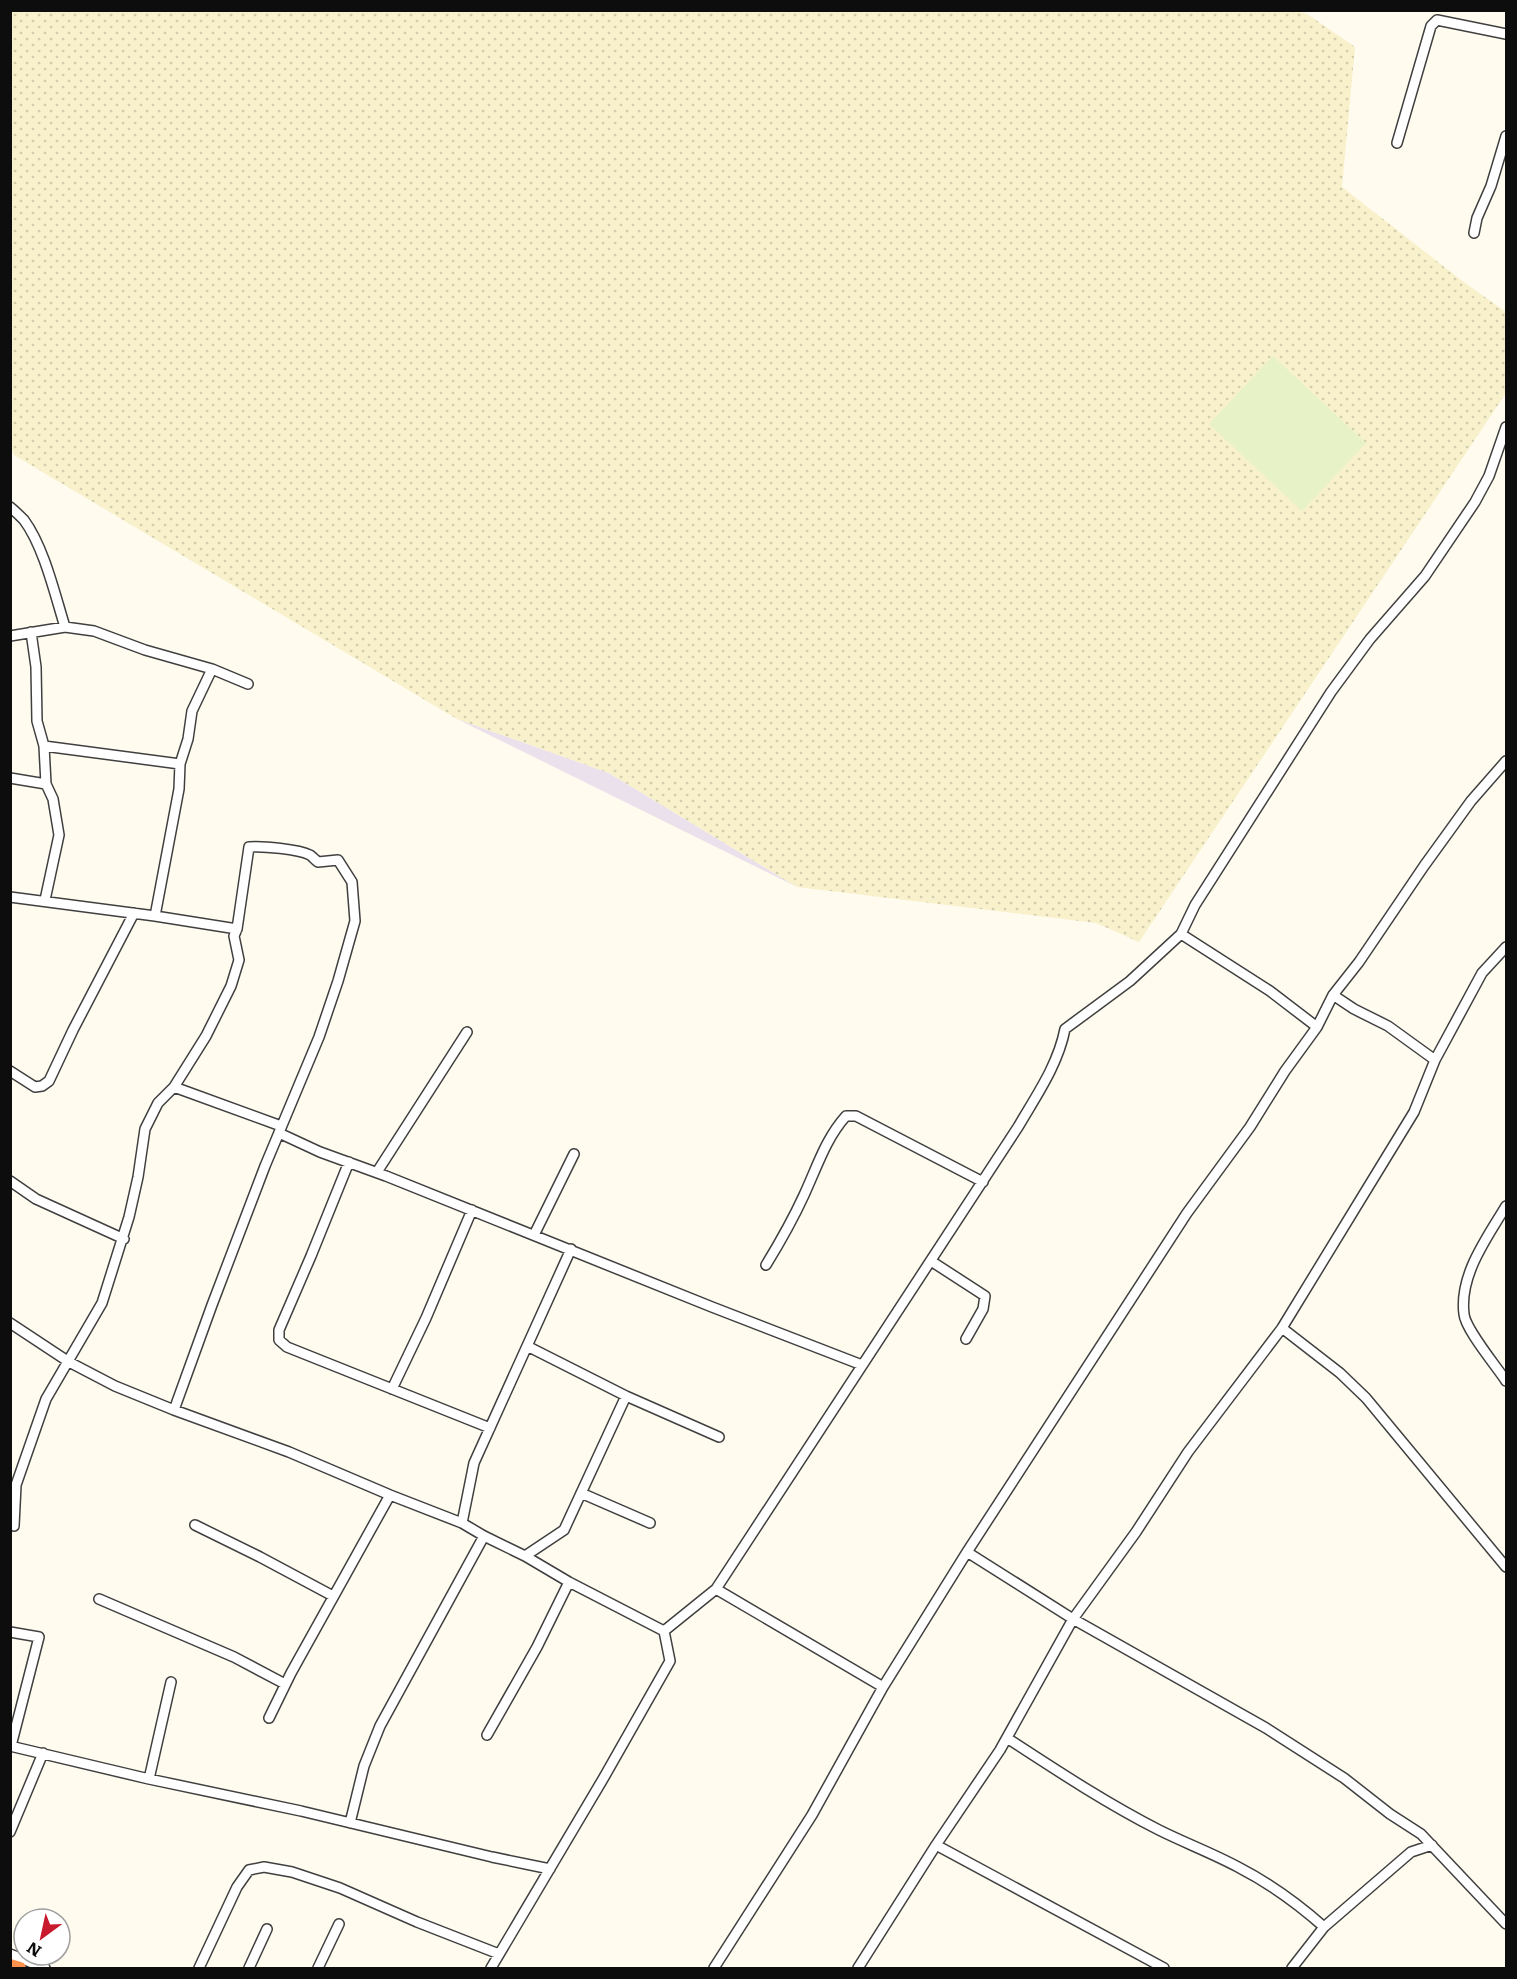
<svg xmlns="http://www.w3.org/2000/svg" width="1517" height="1979" font-family="Literata,serif">
<style>
.industrial{fill:#ebe1ed}
.farmland{fill:url(#farmland-dots)}
.pitch{fill:#e7f3c7}
.lines{fill:none;stroke-linecap:round;stroke-linejoin:round}
.minor-casing{stroke:#404040;stroke-width:12}
.highway-casing{stroke:#1e1e1e;stroke-width:15}
.minor{stroke:#fff;stroke-width:9}
.highway{stroke:#ff924c;stroke-width:12}
</style>
<defs>
<pattern id="farmland-dots" width="8" height="8" patternUnits="userSpaceOnUse" patternTransform="scale(1.5)"><rect width="8" height="8" fill="#f8f1cb"/><path d="M2 2h.1M6 6h.1" fill="none" stroke="#d3cdad" stroke-width="1.8" stroke-linecap="round"/></pattern>
</defs>
<rect width="100%" height="100%" fill="#fffbee"/>
<path class="industrial" d="M457,719l152,54 188,114z"/>
<path class="farmland" d="M11,11h1284l12,3 48,33 -13,140 119,93 45,32v81l-367,549 -43,-19 -299,-36 -188,-114 -152,-54 -443,-264 -3,-8z"/>
<path class="pitch" d="M1273,356l93,87 -64,68 -93,-87z"/>
<g class="lines">
<defs>
<path id="minor" d="M1397,143l34,-117 6,-6 69,14
M1474,233l3,-15 14,-32 15,-50
M10,507c5,4 10,9 14,13 20,27 31,75 41,107
M31,632l5,35 1,54 7,25 2,38 7,15 6,36 -14,65
M10,636l55,-9 29,4 51,19 67,19 36,15
M44,746l136,18
M10,778l36,6
M10,897l145,19 82,13
M155,916l24,-127 1,-25 8,-25 4,-28 20,-42
M1181,934l89,57 47,36
M1333,995l21,14 34,17 47,34
M10,1071l25,16 7,-1 7,-5 24,-51 61,-117
M174,1087l107,39
M279,1133l41,19 66,24 326,131 150,58
M349,1162l-38,94 -32,74v10l8,7 203,81
M377,1172l90,-140
M10,1181l26,18 88,40
M1506,1206c-19,32 -47,69 -42,108 1,15 33,53 42,67
M534,1235l40,-81
M931,1261l54,35 -2,13 -17,30
M766,1265c14,-23 27,-46 38,-70 13,-28 22,-57 42,-79h10l127,66
M10,1323l59,39 46,24 59,24 115,42 101,43 72,28 22,13 41,20 44,26 95,49
M1282,1328l58,45 26,25 140,169
M527,1346l99,50 93,41
M392,1389l34,-71 46,-108
M581,1493l69,30
M462,1523l12,-60 97,-214
M195,1525l65,32 73,39
M14,1526l2,-41 30,-86 56,-96 27,-86 9,-40 7,-48 13,-26 16,-16 32,-51 25,-50 8,-26 -5,-24 3,-7 12,-82c14,-1 49,2 61,8 3,2 5,5 8,7l20,-2 14,22 3,39 -17,60 -19,56 -54,129 -53,139 -38,105
M967,1552l106,67 193,109 78,50 46,36 31,20 85,90
M525,1556l39,-26 62,-134
M716,1589l167,98
M99,1599l135,58 51,27
M10,1632l29,5 -28,109
M269,1718l22,-45 99,-178
M487,1735l50,-88 32,-65
M1007,1738c49,32 99,65 152,92 26,13 53,23 79,37 31,16 59,36 86,60
M10,1746l139,33 152,32 191,46 58,12
M149,1779l22,-97
M350,1823l14,-57 16,-40 104,-190
M10,1832l33,-79
M936,1845l228,123
M10,1954l35,14
M199,1968l38,-81 12,-17 15,-3 28,5 48,16 77,34 82,32
M249,1968l18,-39
M318,1968l21,-44
M491,1968l112,-189 67,-118 -6,-30 52,-42 302,-462c18,-31 40,-62 47,-98l65,-48 51,-47 14,-29 136,-213 39,-53 55,-63 50,-74 14,-26 17,-49
M714,1968l98,-153 71,-128 84,-135 220,-339 63,-86 35,-56 32,-44 16,-32 26,-33 65,-96 47,-65 35,-40
M858,1968l78,-123 64,-95 73,-131 63,-87 52,-80 94,-124 132,-216 21,-52 47,-87 24,-26
M1292,1968l32,-41 87,-75 21,-7"/>
<path id="highway" d="M10,1965l10,3"/>
</defs>
<use href="#minor" class="minor-casing"/>
<use href="#highway" class="highway-casing"/>
<use href="#minor" class="minor"/>
<use href="#highway" class="highway"/>
</g>
<rect width="1517" height="1979" fill="none" stroke="#0d0d0d" stroke-width="24"/>
<g transform="translate(42 1937) rotate(213)"><circle r="28" fill="#ffffff" stroke="#9e9e9e" stroke-width="1.5"/>
<path d="M0-4.5L10 22L0 15L-10 22Z" fill="#c91a2d"/>
<text y="-9" font-size="16" font-weight="bold" text-anchor="middle" fill="#0d0d0d">N</text>
</g>
</svg>
